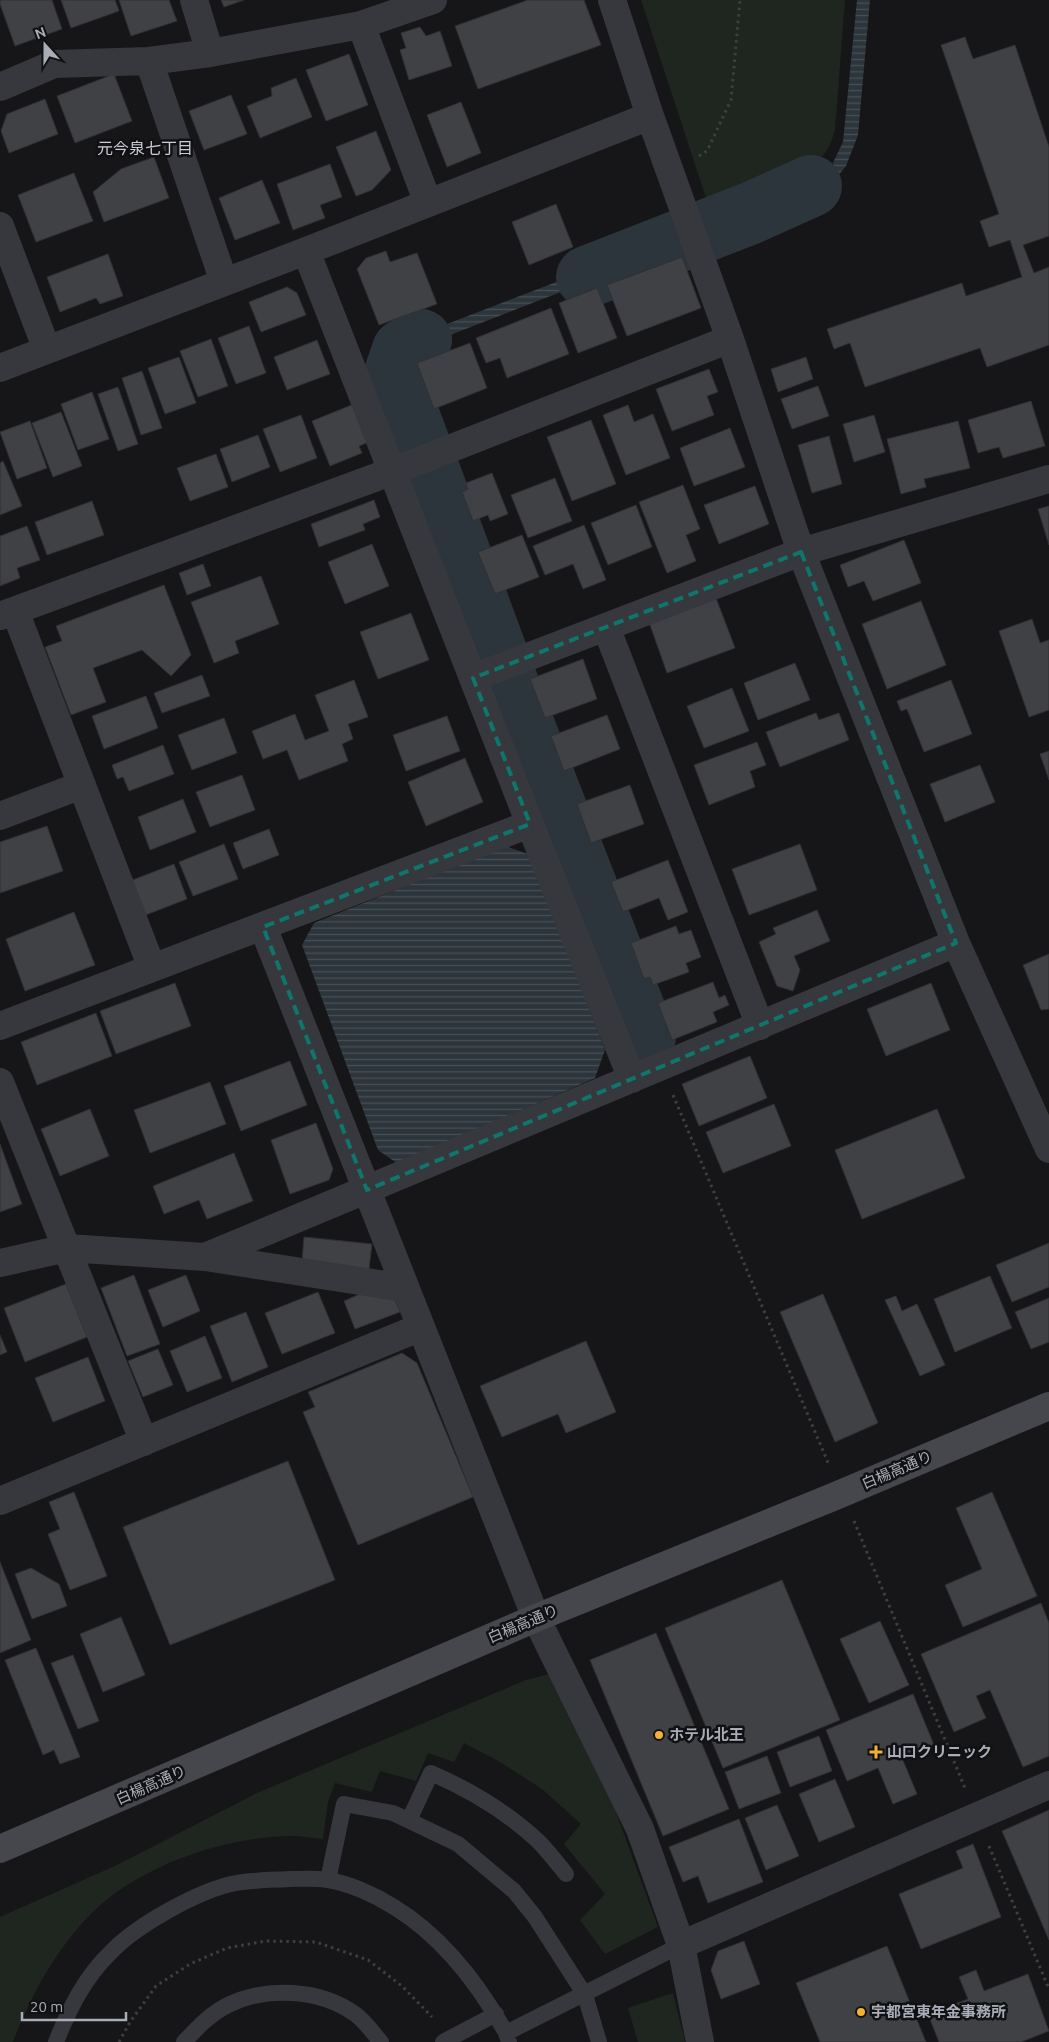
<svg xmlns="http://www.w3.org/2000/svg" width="1049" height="2042" font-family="Ubuntu,'Noto Sans JP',sans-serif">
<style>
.green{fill:#1e261f}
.water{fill:url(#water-rules)}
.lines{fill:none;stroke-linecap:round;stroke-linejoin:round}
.river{stroke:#2c353c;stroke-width:62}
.building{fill:#404145;stroke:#303034}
.path{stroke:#3d3f44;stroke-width:3;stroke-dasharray:2.5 4;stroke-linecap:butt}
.lane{stroke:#37383d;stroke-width:16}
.street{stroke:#37383d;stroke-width:28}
.secondary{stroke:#45474d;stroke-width:28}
.marked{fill:none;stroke:#0f766e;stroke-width:4;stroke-dasharray:10 6;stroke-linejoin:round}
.poi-dot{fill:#f2b134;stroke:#111113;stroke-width:2}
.labels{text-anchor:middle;stroke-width:5;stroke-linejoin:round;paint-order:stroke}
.street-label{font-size:15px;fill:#a8adb8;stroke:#111113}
.poi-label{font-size:15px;font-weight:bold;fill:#a8adb8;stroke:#111113;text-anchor:start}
.neighbourhood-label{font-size:16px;fill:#c9ccd4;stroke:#111113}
</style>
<defs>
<pattern id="water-rules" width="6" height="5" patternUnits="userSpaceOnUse" patternTransform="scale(1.25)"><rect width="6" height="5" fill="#2c353c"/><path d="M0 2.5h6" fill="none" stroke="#485056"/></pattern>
</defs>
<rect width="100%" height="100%" fill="#161618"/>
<path class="green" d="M641,0h204l-10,130c-6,21 -12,28 -30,40l-97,34z
M549,1674l12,12 53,121 44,120 -53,27 -25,-34 25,-26 -41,-50 17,-20 -39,-35 -42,-27 -36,-19 -10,19 -26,-9 -12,28 -36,-10 -8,21 -37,-9 -7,19 -5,37c-10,-1 -21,-3 -31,-3 -64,0 -148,28 -195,72 -38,36 -66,86 -84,134h-13v-125l117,-52 140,-72 269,-113z
M673,1993l12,49h-47l-10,-34z"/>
<path class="water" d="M857,0h13l-12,135 -12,31 -13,16 -15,9 -85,34 -3,-9 85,-38 16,-11 12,-25z
M666,240l3,10 -242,94c-35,18 -25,34 -14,65l-11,4c-15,-39 -20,-55 19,-79z
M529,708l127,326 -9,3 -127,-325z
M505,846l26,9 74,195 -10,28 -197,86 -20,-14 -76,-205 12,-22z"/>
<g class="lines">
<path class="river" d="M587,277l164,-64 60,-27
M421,340l-18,10 -9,26 124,335 127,326"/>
</g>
<path class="building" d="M2,0h50l10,29 -47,17 -15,-42v-3z
M61,0h54l4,11 -48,17z
M119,0h50l8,21 -46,15z
M221,0h23l-20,7z
M528,0h56l17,45 -123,44 -23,-63z
M420,27l6,9 14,-5 12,35 -43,14 -9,-30 6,-2 -5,-15z
M965,37l8,22 42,-14 34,102v89l-26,9 11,28 15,-6v78l-62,22 -7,-19 -115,39 -15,-44 -16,6 -7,-20 135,-46 4,13 56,-19 -12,-37 -21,7 -9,-26 19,-7 -58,-169z
M349,54l19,51 -42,16 -20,-51z
M114,74l18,47 -57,22 -18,-47z
M296,78l16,39 -52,21 -13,-32 25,-10 -1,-8z
M231,95l16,39 -43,16 -15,-39z
M45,99l13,35 -49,19 -8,-22 6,-17z
M461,102l20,51 -34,14 -20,-52z
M376,131l15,39 -19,20 -16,6 -20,-49z
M154,157l15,41 -65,24 -11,-30 28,-23z
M330,164l12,33 -22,8 5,13 -32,12 -16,-46z
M74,173l19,48 -57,21 -18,-47z
M262,180l18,43 -45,17 -16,-42z
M556,204l17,43 -44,18 -17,-43z
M386,251l4,11 27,-9 20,51 -58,21 -22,-56 9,-11z
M108,254l15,42 -23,8 -4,-6 -36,14 -13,-35z
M682,257l19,51 -74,28 -20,-51z
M287,287l10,6 9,22 -45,17 -12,-30z
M597,288l20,50 -39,15 -19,-50z
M551,308l18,46 -62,24 -7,-20 -14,5 -10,-25z
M249,326l17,47 -30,11 -18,-46z
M211,339l17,47 -30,11 -18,-46z
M317,340l13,34 -43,16 -13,-33z
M470,343l17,45 -53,21 -17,-46z
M179,357l17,46 -31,11 -17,-46z
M806,357l7,22 -35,13 -7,-23z
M709,369l9,23 -11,4 7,19 -42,16 -16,-42z
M142,371l20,57 -21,7 -19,-57z
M818,386l11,30 -37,13 -11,-30z
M118,387l20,57 -20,7 -20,-57z
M92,392l17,47 -31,11 -17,-46z
M1031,401l14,45 -42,12 -4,-11 -21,6 -10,-33z
M354,404l15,38 -10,4 3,7 -32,13 -18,-45z
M628,405l6,17 19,-8 17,44 -44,17 -23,-60z
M61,412l21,54 -29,11 -21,-54z
M301,415l16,43 -37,14 -17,-43z
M874,415l11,37 -31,10 -11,-38z
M591,420l25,64 -44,17 -25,-64z
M30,421l17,47 -30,11 -17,-47z
M958,421l12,47 -46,11 2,8 -25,7 -14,-55z
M730,428l15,39 -51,19 -14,-38z
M258,435l12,32 -38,15 -12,-33z
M829,436l13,48 -30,9 -14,-48z
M216,454l12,33 -38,14 -13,-33z
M3,461l19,45 -22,9v-52z
M492,473l16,41 -18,7 -2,-6 -15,6 -11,-29 6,-3 -2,-6z
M555,478l17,43 -44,17 -17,-43z
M683,485l17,44 -14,6 10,26 -29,12 -28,-71z
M755,486l14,38 -50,20 -15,-39z
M374,500l6,17 -17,7 2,6 -46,17 -8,-23z
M92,501l12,34 -57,20 -12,-33z
M636,505l16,42 -44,18 -17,-42z
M1049,506v39l-11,-36z
M584,525l22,55 -23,9 -10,-25 -28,11 -12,-29z
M27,526l13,34 -23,8 3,10 -20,8v-50z
M522,535l17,42 -44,17 -17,-42z
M904,540l17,43 -48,18 -9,-20 -16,6 -8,-22z
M372,544l17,42 -44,18 -17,-42z
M203,564l8,22 -24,9 -8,-22z
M261,576l18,48 -44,17 4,12 -25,10 -23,-61z
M164,585l27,70 -20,21 -29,-26 -49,18 13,34 -35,13 -26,-68 17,-6 -6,-15z
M716,598l19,50 -68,25 -18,-51z
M921,601l25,64 -59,24 -25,-65z
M411,613l18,47 -51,19 -18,-47z
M1032,619l8,24 9,-3v70l-20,7 -30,-86z
M583,659l14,40 -52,19 -15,-39z
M795,663l15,37 -52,20 -14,-37z
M202,675l8,21 -48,17 -8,-20z
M354,680l14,37 -20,7 5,15 -11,5 6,17 -49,19 -12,-30 -24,9 -11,-28 43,-17 10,26 24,-9 -14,-36z
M951,680l21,54 -48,18 -17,-43 -6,2 -4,-10z
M732,688l17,43 -45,17 -17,-42z
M146,696l12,32 -54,21 -12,-33z
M816,713l3,7 20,-7 10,27 -69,27 -14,-35z
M607,715l13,34 -56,22 -13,-35z
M447,716l13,35 -54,20 -13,-36z
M224,718l13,35 -45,17 -14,-35z
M757,742l9,23 -16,6 5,16 -46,18 -15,-40z
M163,745l11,29 -45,17 -6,-14 -6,2 -5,-14z
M1049,751v29l-9,-26z
M465,758l18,44 -57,24 -18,-44z
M980,765l15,37 -50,20 -15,-38z
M242,775l13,35 -45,17 -14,-35z
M630,785l14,39 -53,19 -14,-39z
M183,799l13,33 -46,18 -12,-33z
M47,826l16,45 -63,22v-51z
M269,829l10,26 -36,14 -10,-26z
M224,844l14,35 -45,17 -14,-34z
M800,844l17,46 -68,25 -17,-46z
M668,860l20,52 -20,8 -9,-22 -36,14 -12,-30z
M174,864l13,35 -44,17 -13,-35z
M817,910l13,31 -36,15 6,14 -7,21 -16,-5 -18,-44 17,-8 -3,-6z
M74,912l21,53 -70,26 -19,-52z
M676,926l3,8 12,-4 10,27 -15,6 3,9 -36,13 -3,-8 -6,2 -13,-36z
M1049,954v55l-8,1 -18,-45z
M713,982l6,16 6,-3 4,10 -16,7 4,10 -45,18 -14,-37z
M175,983l16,43 -75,28 -16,-43z
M931,983l19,47 -64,26 -19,-47z
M96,1013l16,43 -75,29 -16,-43z
M750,1056l17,42 -68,28 -17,-42z
M290,1061l17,44 -66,26 -17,-45z
M210,1082l16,42 -76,29 -16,-43z
M774,1104l17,42 -68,27 -17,-41z
M90,1109l19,47 -49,20 -19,-47z
M937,1109l28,69 -103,41 -27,-69z
M316,1123l17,46 -4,11 -39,14 -19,-54z
M0,1144l22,60 -22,8z
M234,1153l19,48 -46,18 -8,-19 -35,14 -11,-28z
M304,1237l68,7 -3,25 -67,-7z
M1049,1243v44l-37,15 -16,-37z
M134,1275l26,69 -33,12 -26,-68z
M186,1275l14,36 -37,16 -15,-37z
M990,1276l22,52 -57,24 -21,-53z
M66,1284l21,53 -62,25 -21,-54z
M318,1292l17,41 -53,21 -17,-41z
M360,1294l35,6 5,12 -45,17 -11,-28z
M823,1294l55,129 -43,19 -55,-130z
M896,1296l6,15 15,-7 28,61 -25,11 -35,-76z
M1049,1298v44l-18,7 -16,-37z
M246,1312l22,55 -36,15 -22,-56z
M0,1335l7,17 -7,3z
M205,1336l17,42 -35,14 -17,-41z
M586,1341l30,71 -50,21 -8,-19 -56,23 -22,-51z
M158,1349l15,36 -30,12 -15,-36z
M402,1353l15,10 56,134 -115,48 -55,-133 12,-5 -7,-15z
M88,1357l17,44 -52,21 -18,-44z
M288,1461l47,119 -165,65 -47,-118z
M74,1492l33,84 -37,14 -22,-56 12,-5 -11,-27z
M992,1492l45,104 -74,31 -18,-42 37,-16 -26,-61z
M0,1562l31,78 -31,13z
M31,1568l28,16 8,22 -35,13 -17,-45z
M782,1580l58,140 -117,48 -58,-140z
M1041,1603l8,20v133l-26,11 -33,-77 -14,6 10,22 -32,14 -33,-78z
M121,1617l24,58 -42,17 -23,-58z
M880,1621l29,64 -40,18 -29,-64z
M656,1633l73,176 -66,27 -73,-176z
M36,1648l44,109 -20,7 -6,-14 -11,5 -38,-95z
M73,1655l26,66 -21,8 -27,-66z
M913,1694l21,51 -32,13 15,36 -24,10 -15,-36 -31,13 -21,-51z
M819,1736l13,35 -42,16 -13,-35z
M767,1756l14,37 -42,16 -14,-37z
M835,1779l20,48 -36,15 -20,-48z
M777,1805l22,51 -33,14 -21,-52z
M1049,1810v130l-47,-109z
M739,1819l24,63 -55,21 -10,-27 -15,6 -14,-35z
M973,1844l28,73 -80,32 -22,-55 64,-26 -7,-17z
M744,1941l16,43 -39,15 -10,-29 7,-19z
M887,1946l39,96h-106l-24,-59z
M976,1970l8,21 44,-17 21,57 -28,11h-82l-11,-28 40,-15 -9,-22z"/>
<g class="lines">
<path class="path" d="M699,156l8,-5 24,-51 9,-100
M673,1095l156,370
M854,1521l111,267
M989,1846l60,143
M119,2042l11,-20 26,-36 34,-22 37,-16 39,-7 50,1 52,18 34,26 30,31"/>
<path class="lane" d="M409,1820l22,-47c39,17 76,39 107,68 10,10 19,22 28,33
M328,1880l16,-76 49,9 65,31 56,47 21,26 50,78 14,47
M506,2033l175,-88
M56,2042c13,-33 29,-65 55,-90 26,-27 88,-62 125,-69 18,-3 35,-3 53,-4 13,0 26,-1 38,1 22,3 48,15 67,27 49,30 84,76 112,126l3,9
M184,2042c13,-14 26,-28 44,-37 39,-19 92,-16 127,9 10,7 18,19 26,28
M443,2042l53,-28"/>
<path class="street" d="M194,0l16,53
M612,0l38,116 80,223 71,213 155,391 93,206
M361,25l67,178
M149,61l75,221
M0,87l54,-23 95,-3 61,-8 151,-28 72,-25
M0,226l47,124
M0,368l306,-117 344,-135
M15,611l137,357
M0,616l393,-145 337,-132
M606,627l154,399
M473,678l328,-126 248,-73
M0,816l82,-31
M530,824l102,255
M263,927l273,691 104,211 41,116 19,97
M0,1026l530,-202 -224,-573
M0,1082l144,360
M205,1257l200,31
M0,1263l67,-15 138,9 751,-314
M0,1501l421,-174
M681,1945l368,-160"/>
<path class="secondary" d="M0,1849l536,-231 297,-121 216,-91"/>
</g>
<path class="marked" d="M801,552l155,391 -589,247 -104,-263 267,-103 -57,-146z"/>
<g class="poi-dot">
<circle cx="659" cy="1735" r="5"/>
<path d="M873.5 1744.5h5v5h5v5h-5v5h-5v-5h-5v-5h5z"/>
<circle cx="861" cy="2012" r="5"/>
</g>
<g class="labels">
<g class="street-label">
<text transform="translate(897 1470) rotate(-23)" y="5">白楊高通り</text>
<text transform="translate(523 1624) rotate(-23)" y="5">白楊高通り</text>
<text transform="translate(151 1785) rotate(-24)" y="5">白楊高通り</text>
</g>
<g class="poi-label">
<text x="669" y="1740">ホテル北王</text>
<text x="887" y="1757">山口クリニック</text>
<text x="871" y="2017">宇都宮東年金事務所</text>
</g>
<g class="neighbourhood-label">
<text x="145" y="154">元今泉七丁目</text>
</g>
</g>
<g transform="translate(45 45) rotate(339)" stroke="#111113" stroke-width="4" paint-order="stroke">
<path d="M0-4L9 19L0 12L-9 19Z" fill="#a8adb8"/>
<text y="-8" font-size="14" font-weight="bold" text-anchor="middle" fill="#a8adb8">N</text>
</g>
<path d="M22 2012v8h104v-8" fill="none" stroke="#a8adb8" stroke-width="2.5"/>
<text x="30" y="2012" font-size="15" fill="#a8adb8" stroke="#111113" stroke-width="4" paint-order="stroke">20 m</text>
</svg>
